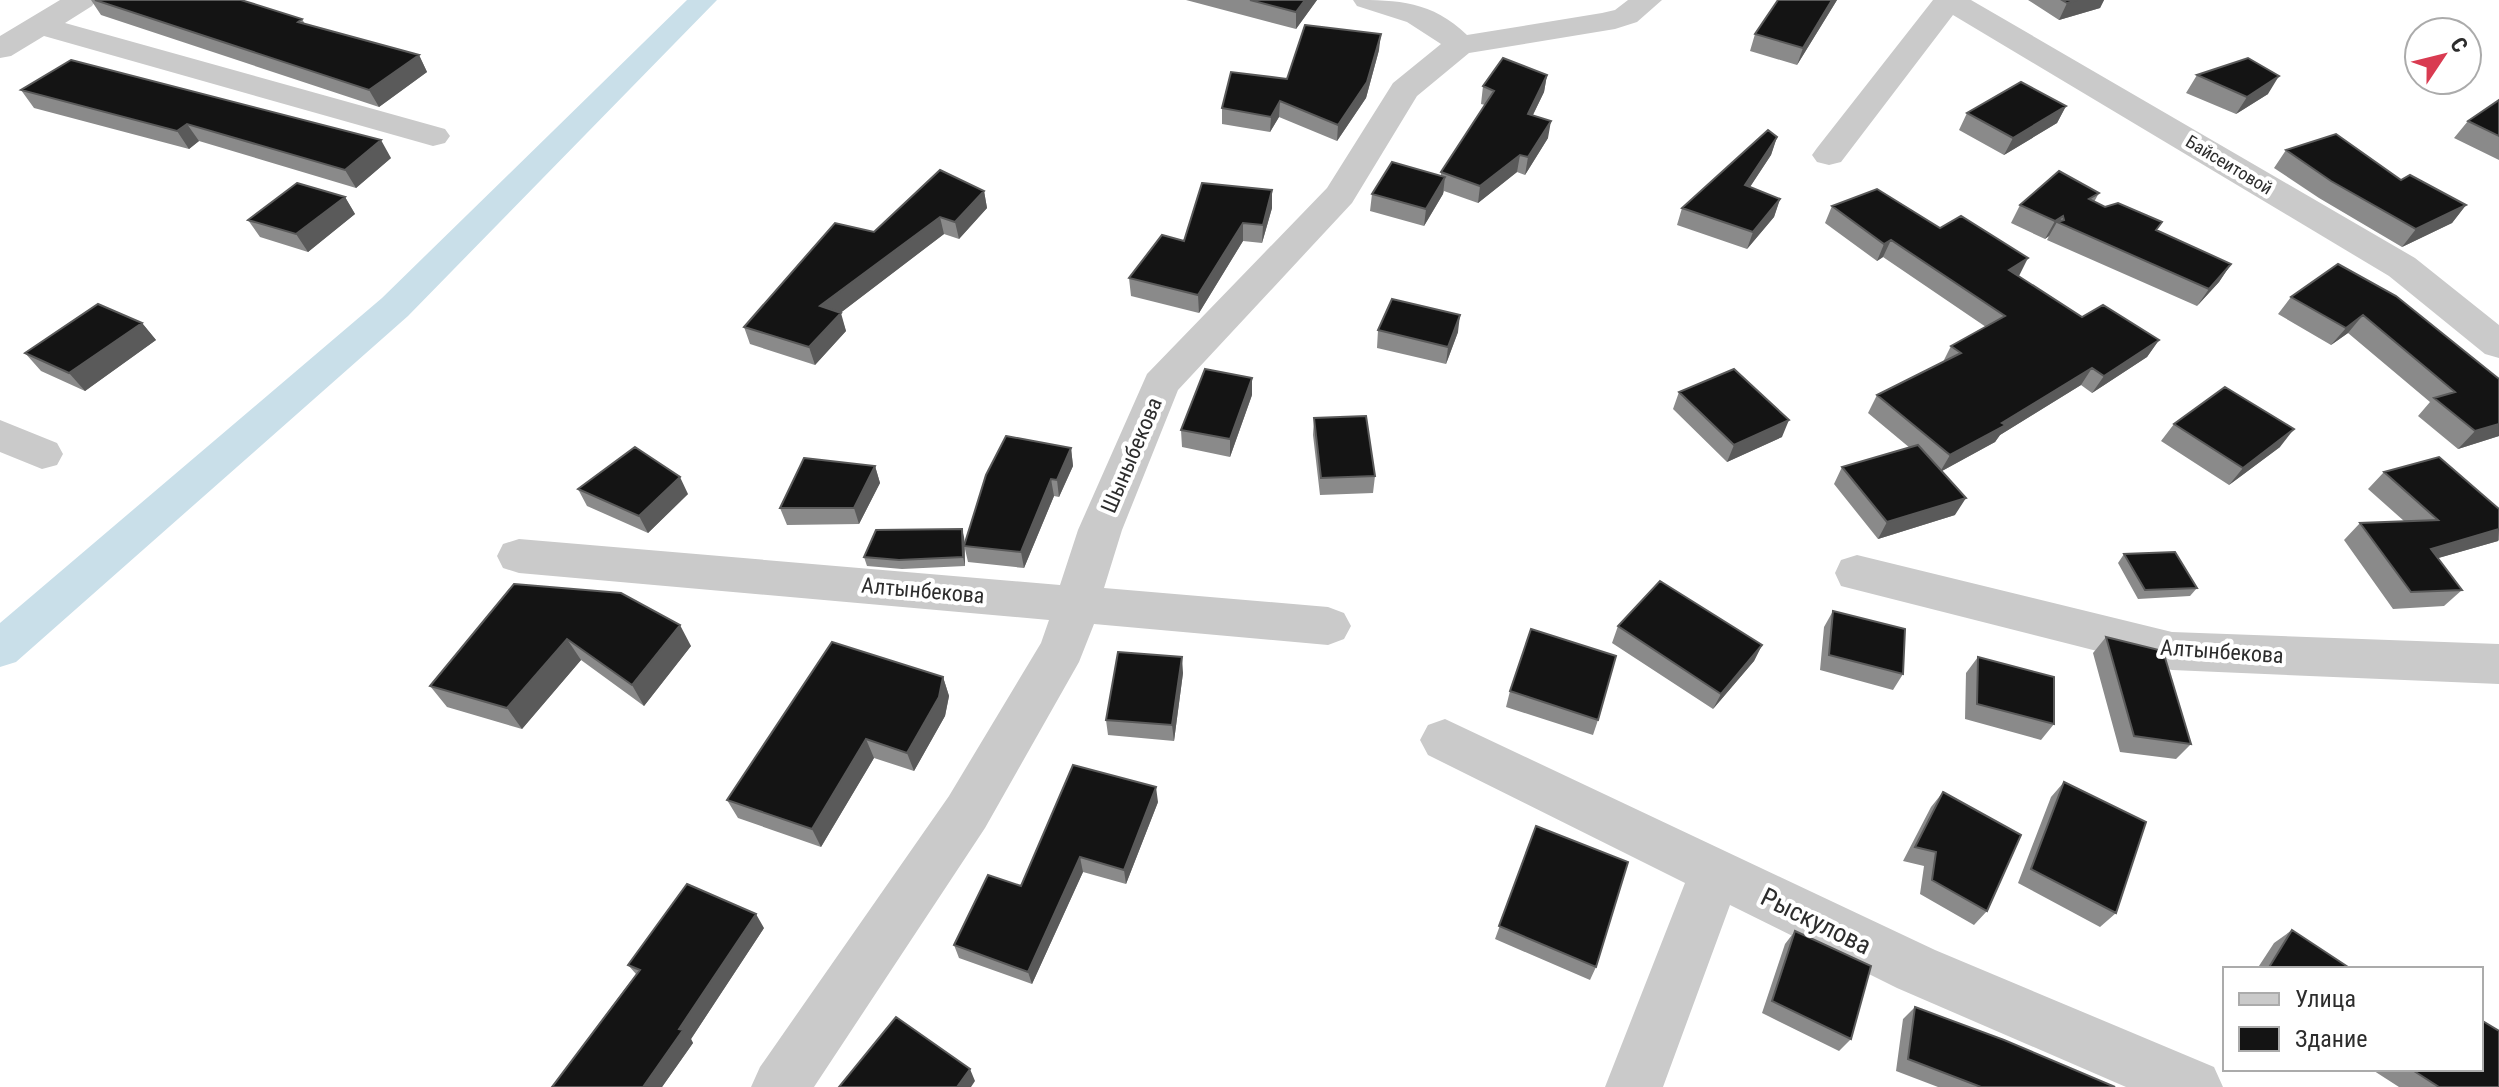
<svg xmlns="http://www.w3.org/2000/svg" width="2499" height="1087" font-family="'Roboto Condensed',sans-serif">
<style>
.lines{fill:none;stroke-linecap:round;stroke-linejoin:round}
.canal{fill:#c9dfe9;fill-rule:evenodd}
.minor{fill:#cacaca;fill-rule:evenodd}
.wall{fill:#8a8a8a}
.shaded-wall{fill:#5a5a5a}
.building{fill:#141414;stroke:#5a5a5a;stroke-width:2}
.labels{text-anchor:middle;stroke-width:8;stroke-linejoin:round;paint-order:stroke}
.far-street-label{font-size:18px;fill:#2d2d2d;stroke:#fff}
.street-label{font-size:22px;fill:#2d2d2d;stroke:#fff}
.near-street-label{font-size:26px;fill:#2d2d2d;stroke:#fff}
</style>
<rect width="100%" height="100%" fill="#fff"/>
<g class="lines">
<path class="canal" d="M687,0h30l-309,316 -392,346 -16,5v-44l382,-325z"/>
<path class="minor" d="M60,0h36l-4,6 -27,17 380,106 5,7 -5,7 -12,3 -389,-110 -33,20 -11,2v-22z
M1353,0c45,0 79,1 114,35l135,-22 13,-3 13,-10h34l-25,22 -22,7 -146,24 -52,43 -65,107 -174,187 -56,140 -18,58 224,19 16,6 7,13 -7,13 -16,6 -234,-21 -15,38 -94,166 -171,259h-63l9,-20 189,-271 92,-153 8,-23 -530,-47 -16,-5 -6,-12 6,-12 16,-5 541,46 18,-55 69,-156 180,-186 66,-105 48,-39 -34,-22 -50,-16z
M1933,0h38l444,258 84,67v33l-14,-4 -96,-78 -436,-261 -112,147 -12,3 -12,-3 -5,-7 5,-7z
M0,420l57,23 6,11 -6,11 -15,4 -42,-17z
M1857,555l315,77 327,12v40l-327,-14 -331,-84 -6,-13 6,-13z
M1445,719l490,231 279,117 9,20h-97l-229,-99 -167,-83 -67,182h-58l80,-204 -257,-128 -8,-15 8,-15z"/>
</g>
<path class="wall" d="M91,0h150l61,19 3,5 114,31 8,17 -48,35 -278,-92z
M1186,0h131l-21,29z
M1778,0h59l-40,65 -47,-14 5,-17z
M2028,0h76l-4,8 -41,12z
M1379,50l-13,48 -29,43 -58,-24 -9,15 -48,-8v-16l65,-29z
M1547,75l-3,17 -11,23 15,23 -23,37 -8,-3 -39,31 -34,-12 -1,3 -19,32 -54,-15 2,-17 69,-18v-4l44,-67 -4,-1 2,-18z
M2197,75l71,19 -32,20 -50,-21z
M21,90l370,68 -35,30 -157,-47 -10,8 -155,-41z
M2499,100v60l-45,-22 14,-17z
M2066,106l-9,17 -53,32 -45,-25 8,-17z
M1777,137l-6,18 -21,32 30,12 -6,18 -27,32 -70,-24 5,-17z
M2286,150l115,30 65,25 -14,18 -50,24 -83,-49 -45,-30z
M1272,190v18l-10,35 -19,-2 -44,72 -68,-17 -2,-18 55,-37z
M984,191l3,17 -28,31 -15,-5 -104,79 6,18 -31,34 -65,-21 -6,-17 130,-95z
M2099,193l-5,9 11,5 57,15 -5,8 74,34 -12,18 -22,24 -150,-66 2,-4 -4,3 -34,-16 9,-18z
M345,197l10,17 -47,38 -48,-15 -12,-17z
M1832,206l186,70 64,41 77,23 -12,17 -55,36 -11,-8 -81,50 -5,7 -53,29 13,44 -77,24 -44,-55 8,-17 68,-19 -42,-35 9,-18 66,-33 8,-16 35,-19 -103,-70 -6,4 -52,-38z
M2338,264l161,115v57l-41,13 -40,-33 12,-14 -82,-69 -17,12 -53,-31 13,-17z
M142,323l14,17 -71,51 -44,-20 -16,-18z
M1378,330l80,2 -12,32 -69,-16z
M1679,392l103,45 -55,25 -54,-53z
M1252,395l-22,62 -48,-10 -1,-17z
M1314,418l61,58 -2,17 -53,2 -7,-60z
M2174,424l106,23 -51,38 -68,-44z
M1071,448l2,18 -14,31 -5,-1 -30,72 -56,-6 -3,-13v17l-63,3 -35,-3 -3,-9 100,-20 1,6z
M875,466l5,17 -21,41 -72,1 -7,-17z
M2384,472l115,37v31l-1,1 -60,17 24,32 -18,16 -51,3 -49,-69 16,-17 44,-2 -36,-32z
M578,489l110,5 -40,39 -61,-27z
M2124,554l73,34 -7,8 -52,3 -20,-36z
M514,584l177,62 -47,60 -63,-46 -59,69 -75,-22 -17,-21z
M1833,611l70,63 -10,16 -73,-20 4,-43z
M1618,626l144,19 -8,16 -41,48 -101,-66z
M2106,637l85,107 -15,15 -56,-7 -27,-99z
M1978,657l76,67 -13,16 -76,-21 1,-46z
M1183,673l-9,68 -66,-6 -2,-15z
M943,677l6,19 -4,20 -31,55 -40,-13 -53,89 -83,-29 -11,-18z
M1510,691l88,29 -5,15 -87,-28z
M2064,782l52,131 -16,14 -82,-44 33,-86z
M1943,792l44,119 -13,14 -54,-31 4,-28 -21,-5 28,-54z
M1158,802l-32,82 -43,-12 -51,112 -73,-26 -5,-13z
M1536,826l60,141 -6,13 -95,-41z
M764,928l-73,111 2,4 -31,44h-110l84,-113 -8,-9z
M2292,930l59,39h-94l17,-26z
M1795,931l56,108 -12,12 -77,-38 23,-69z
M1915,1007l200,80h-177l-42,-16 7,-52z
M2371,1069h110l18,18h-100z"/>
<path class="shaded-wall" d="M1305,0h12l-21,29v-17z
M1832,0h5l-40,65 6,-17z
M2077,0h27l-4,8 -41,12 8,-17z
M1381,34l-2,16 -13,48 -29,43 1,-16z
M419,55l8,17 -48,35 -10,-17z
M1547,75l-3,17 -19,39 3,-17z
M2279,76l-11,18 -32,20 11,-17z
M1280,101l-1,16 -9,15 1,-15z
M2066,106l-9,17 -53,32 9,-17z
M1551,121l-3,17 -23,37 3,-18z
M187,124l12,17 -10,8 -12,-18z
M1777,137l-6,18 -31,47 5,-17z
M381,140l10,18 -35,30 -11,-18z
M1520,155l-3,17 -39,31 2,-17z
M1445,177l-2,17 -19,32 2,-17z
M1272,190v18l-10,35 1,-18z
M984,191l3,17 -28,31 -4,-17z
M345,197l10,17 -47,38 -12,-18z
M1780,199l-6,18 -27,32 6,-17z
M2466,205l-14,18 -50,24 14,-18z
M2063,216l-4,7 -2,-1 -8,14 -4,3 10,-18z
M940,217l4,17 -118,90 -6,-18z
M1243,223v18l-44,72 -1,-18z
M1891,240l-8,17 -6,4 7,-17z
M2028,258l-9,18 -20,11 10,-17z
M2231,264l-12,18 -22,24 12,-17z
M841,313l5,18 -31,34 -6,-18z
M1460,315l-2,17 -12,32 2,-17z
M2363,315l-15,18 -17,12 15,-17z
M142,323l14,17 -71,51 -16,-18z
M2159,340l-12,17 -55,36 12,-17z
M2092,368l-11,17 -81,50 -5,7 -55,30 10,-17z
M1252,378v17l-22,62v-18z
M1789,420l-7,17 -55,25 7,-17z
M2499,424v12l-41,13 17,-18z
M2294,429l-14,18 -51,38 14,-17z
M1071,448l2,18 -14,31 -2,-17z
M875,466l5,17 -21,41 -5,-16z
M680,477l8,17 -40,39 -9,-17z
M1051,479l3,17 -30,72 -3,-16z
M1966,498l-11,17 -77,24 9,-17z
M962,529l2,8 1,29 -2,-9z
M2499,529l-1,12 -84,24 17,-16z
M680,625l11,21 -47,60 -12,-21z
M567,639l14,21 -59,69 -15,-21z
M1762,645l-8,16 -41,48 8,-15z
M1182,657l1,16 -9,68 -2,-16z
M943,677l6,19 -4,20 -31,55 -7,-18z
M866,739l8,19 -53,89 -9,-18z
M1156,787l2,15 -32,82 -2,-14z
M1080,857l3,15 -51,112 -4,-12z
M756,914l8,14 -73,111 2,4 -31,44h-19l36,-58z
M970,1069l5,12 -4,6h-14z"/>
<path class="building" d="M95,0h146l61,19 -4,3 121,33 -50,35z
M1250,0h55l-9,12z
M1778,0h54l-29,48 -48,-14z
M2062,0h15l-10,3z
M1305,25l76,9 -14,48 -29,43 -58,-24 -9,16 -49,-9 9,-36 56,7z
M1503,58l44,17 -19,39 23,7 -23,36 -8,-2 -40,31 -39,-14 53,-81 -11,-5z
M2248,58l31,18 -32,21 -50,-22z
M71,60l310,80 -36,30 -158,-46 -10,7 -156,-41z
M2021,82l45,24 -53,32 -46,-25z
M2499,100v36l-31,-15z
M1768,130l9,7 -32,48 35,14 -27,33 -71,-24z
M2336,134l65,46 9,-5 56,30 -50,24 -85,-48 -45,-31z
M1392,162l53,15 -19,32 -54,-15z
M940,170l44,21 -29,31 -15,-5 -120,89 21,7 -32,34 -65,-20 91,-104 39,9z
M2059,171l40,22 -10,6 16,8 13,-4 44,19 -6,8 75,34 -22,25 -152,-67 7,-2 -1,-4 -8,5 -35,-16z
M297,183l48,14 -49,37 -48,-14z
M1202,183l70,7 -9,35 -20,-2 -45,72 -69,-17 33,-43 22,6z
M1877,189l63,39 21,-12 67,42 -19,12 73,47 21,-12 56,35 -55,36 -12,-8 -90,55 4,2 -56,30 -73,-60 84,-42 -10,-7 54,-30 -114,-76 -7,4 -52,-38z
M2338,264l58,32 103,83v45l-24,7 -41,-33 21,-6 -92,-77 -17,13 -55,-31z
M1392,299l68,16 -12,32 -70,-17z
M98,304l44,19 -73,50 -44,-20z
M1205,369l47,9 -22,61 -49,-9z
M1734,369l55,51 -55,25 -55,-53z
M2225,387l69,42 -51,39 -69,-44z
M1366,416l9,60 -54,2 -7,-60z
M1006,436l65,12 -14,32 -6,-1 -30,73 -57,-6 22,-71z
M1918,445l48,53 -79,24 -45,-55z
M635,447l45,30 -41,39 -61,-27z
M2439,457l60,52v20l-68,20 31,41 -51,2 -51,-69 78,-3 -54,-48z
M804,458l71,8 -21,42h-74z
M962,529l1,28 -64,3 -35,-3 12,-27z
M2175,552l22,36 -52,2 -21,-36z
M1660,581l102,64 -41,49 -103,-68z
M514,584l107,9 59,32 -48,60 -65,-46 -60,69 -77,-22z
M1833,611l72,18 -2,45 -74,-19z
M1531,629l85,27 -18,64 -88,-29z
M2106,637l57,14 28,93 -57,-8z
M832,642l111,35 -4,20 -32,56 -41,-14 -54,90 -85,-29z
M1118,652l64,5 -10,68 -66,-5z
M1978,657l76,20v47l-77,-20z
M1073,765l83,22 -32,83 -44,-13 -52,115 -74,-27 34,-70 33,11z
M2064,782l82,40 -30,91 -85,-44z
M1943,792l78,43 -34,76 -55,-31 4,-28 -21,-5z
M1536,826l92,36 -32,105 -97,-41z
M687,884l69,30 -77,115 4,1 -40,57h-91l88,-117 -12,-5z
M2292,930l59,39h-83z
M1795,931l76,35 -20,73 -79,-38z
M1915,1007l89,33 111,47h-134l-73,-28z
M896,1017l74,52 -13,18h-118z
M2481,1020l18,11v56h-60l-28,-18h70z"/>
<g class="labels">
<g class="far-street-label">
<text transform="translate(2229 165) rotate(31)" y="6">Байсеитовой</text>
</g>
<g class="street-label">
<text transform="translate(1131 455) rotate(-67)" y="8">Шыныбекова</text>
<text transform="translate(923 590) rotate(5)" y="8">Алтынбекова</text>
<text transform="translate(2222 651) rotate(4)" y="8">Алтынбекова</text>
</g>
<g class="near-street-label">
<text transform="translate(1816 921) rotate(26)" y="9">Рыскулова</text>
</g>
</g>
<rect x="2223" y="967" width="260" height="104" fill="#ffffff" stroke="#ababab" stroke-width="2"/>
<rect x="2239" y="993" width="40" height="12" fill="#cacaca" stroke="#ababab" stroke-width="2"/>
<text x="2295" y="1007" font-size="24" fill="#2d2d2d">Улица</text>
<rect x="2239" y="1027" width="40" height="24" fill="#141414" stroke="#ababab" stroke-width="2"/>
<text x="2295" y="1047" font-size="24" fill="#2d2d2d">Здание</text>
<g transform="translate(2443 56) rotate(55)"><circle r="38" fill="#ffffff" stroke="#ababab" stroke-width="2"/>
<path d="M0-6L14 30L0 20L-14 30Z" fill="#d93b51"/>
<text y="-12" font-size="22" font-weight="bold" text-anchor="middle" fill="#2d2d2d">С</text>
</g>
</svg>
